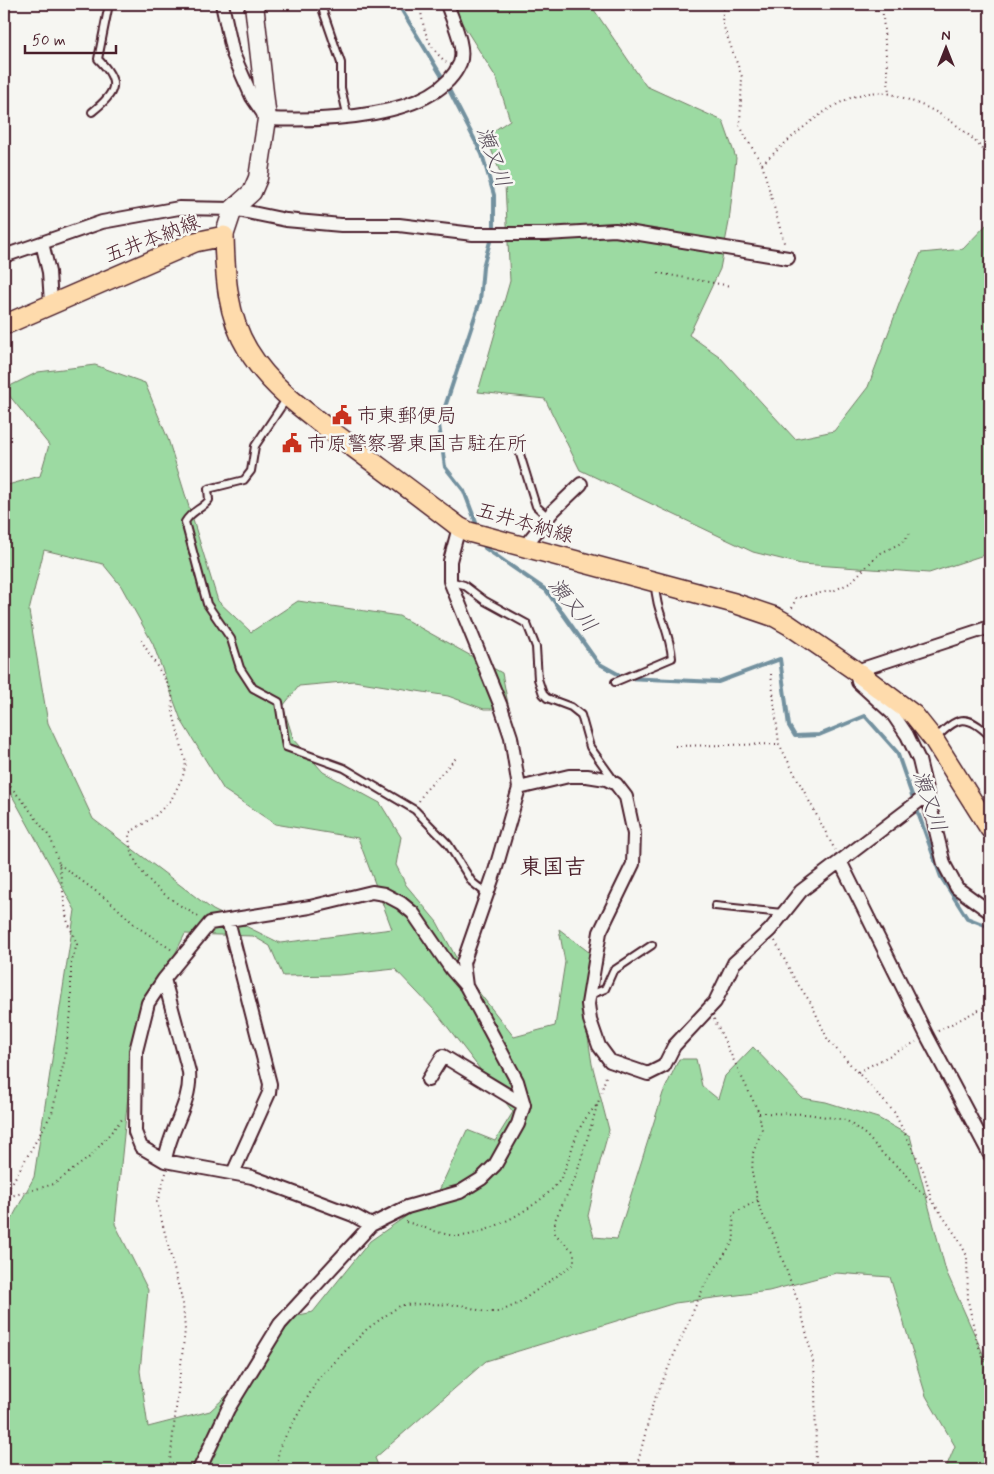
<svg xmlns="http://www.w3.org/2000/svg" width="994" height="1474" font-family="Mynerve,'Klee One',sans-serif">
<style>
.green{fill:#9cdaa2;stroke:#737c66;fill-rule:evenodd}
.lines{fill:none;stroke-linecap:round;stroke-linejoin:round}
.stream{stroke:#73919f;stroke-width:4}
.lane-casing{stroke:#4a1f2b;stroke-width:10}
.street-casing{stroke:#4a1f2b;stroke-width:16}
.secondary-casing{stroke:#4a1f2b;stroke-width:21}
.primary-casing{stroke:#4a1f2b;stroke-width:22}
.path{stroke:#4a1f2b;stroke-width:2;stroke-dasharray:1 4;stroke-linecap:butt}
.lane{stroke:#f6f6f2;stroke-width:6}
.street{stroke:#f6f6f2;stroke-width:12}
.secondary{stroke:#f6f6f2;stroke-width:18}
.primary{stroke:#fedbac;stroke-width:19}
.labels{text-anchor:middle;stroke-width:5;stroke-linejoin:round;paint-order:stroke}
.street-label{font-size:20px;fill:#4a1f2b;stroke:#f6f6f2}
.poi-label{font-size:20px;fill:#4a1f2b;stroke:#f6f6f2;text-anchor:start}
.water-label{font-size:21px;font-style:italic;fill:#5b4e5b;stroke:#f6f6f2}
.quarter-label{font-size:22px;font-weight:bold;fill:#4a1f2b;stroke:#f6f6f2}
</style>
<rect width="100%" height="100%" fill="#f6f6f2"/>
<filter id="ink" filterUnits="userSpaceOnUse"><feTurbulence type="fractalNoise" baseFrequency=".02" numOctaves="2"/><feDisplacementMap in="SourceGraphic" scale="10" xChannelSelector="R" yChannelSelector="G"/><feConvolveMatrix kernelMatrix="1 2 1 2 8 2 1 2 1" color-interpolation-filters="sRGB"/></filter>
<g filter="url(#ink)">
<path class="green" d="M450,4h140l56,82 77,35 13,37 -7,64 -9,47 -31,66 30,21 76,83 39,-8 34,-44 33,-88 20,-46 42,-4 27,-28v332l-61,20 -128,-9 -48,-12 -173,-82 -35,-71 -67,-7 32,-111 -5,-96 -19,-49 24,-16 -13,-41z
M95,365l50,18 23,56 50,162 33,31 47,-31 101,15 103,57 7,36h-25l-36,-13 -94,-15 -55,5 -16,20 10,32 30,34 57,31 21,34 -5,28 10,20 31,37 29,54 48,61 41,-11 10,-64 -6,-33 44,34 -20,41 9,60 17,66 -9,32 -12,54 6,21 23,2 46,-146 16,-34h17l6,27 16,13 7,-23 28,-29 49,51 24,4 52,16 32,18 36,135 44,98v101h-45l10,-24 -29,-50 -36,-119 -54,-4 -67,18 -94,12 -189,58 -111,97 5,12h-376v-205l5,-41 25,-47 41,-267 -71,-129v-295l36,-10 9,-31 -45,-56 34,-17zM44,550l59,14 18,22 32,58 28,76 43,70 51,34 83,14 34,91 -112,14 -67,-33 -120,-91 -45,-96 -19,-112zM185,934l68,2 17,10 13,30 56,-1 56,-6 41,43 77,100 -18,29 -28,-11 -30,65 -67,46 -57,71 -18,4 -32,46 -53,49 -62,16 -8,-56 8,-81 -33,-66 19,-188z"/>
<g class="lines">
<path class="stream" d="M398,4l46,76
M447,86l35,68 12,41v32l-11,40 -3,34 -41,124 6,42 19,24 14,37
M483,542l2,6 61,42 52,73 27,15 93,4 62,-23 9,67 6,10 24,-1 46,-19 32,36 17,49
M916,807l25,70 26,41 23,9"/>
<defs>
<path id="lane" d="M323,11l18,52v25l7,30
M92,112c25,-20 29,-30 6,-53l11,-55
M287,398l-32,48 -4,25 -7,9 -36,9 1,11c-8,10 -17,10 -24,22l22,82 24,35 9,29 13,20 26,14 7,45 58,21 71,42 33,34 24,38 15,12
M519,451l17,55 12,11
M450,581l14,4 21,16 42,23 9,23 2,32 5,15 4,4 24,9 10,8 9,32 23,32
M615,682l57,-24c-2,-28 -17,-48 -17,-75
M935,739c22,-22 31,-27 55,-3
M715,906l67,7
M590,995l15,-6 8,-18 39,-26"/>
<path id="street" d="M222,4l11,50 19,43 15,22c52,2 169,1 193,-56 6,-17 -8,-43 -13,-59
M42,243l7,29 2,31
M4,256l98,-34 77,-14 54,1 53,11 55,5h58l74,9h73l69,-4 173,28
M459,527l-9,34v20l50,123 11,33 8,51 -24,83 -32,92 3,23
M524,547l29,-36 28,-27
M990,627l-134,44 2,11 34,31 15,22 12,25 25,104 13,24 33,24
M519,788l50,-12h18l19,3 10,5 10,13 8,37 -1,30 -33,68 -12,72 2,16 9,26 11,15 38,13 16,-8 10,-20 41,-44 19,-39 36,-33 31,-39 126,-96
M840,861l87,175 63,119
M228,920l42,164 -1,9 -36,80
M164,979l25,93c3,31 -20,58 -24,89
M428,1080l15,-24 81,49
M199,1470l29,-61 52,-85 91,-99 36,-18 53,-15 21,-13 14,-14 23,-41 6,-19 -7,-24 -51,-95 -14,-16 -39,-57 -12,-10 -17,-9 -12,-2 -62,15 -100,16 -46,56 -16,24 -12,48 -1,81 6,15 24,14 87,16 101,38 18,10"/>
<path id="secondary" d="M224,236l9,-27 19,-17 6,-14 9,-59 -13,-115"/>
<path id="primary" d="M4,325l191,-83 29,-6c1,39 3,80 24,114 24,40 65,67 102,95 36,27 73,54 109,82l10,5 265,71 41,14 14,8 67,46 58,44 20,25 56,89"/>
</defs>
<use href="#lane" class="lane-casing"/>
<use href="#street" class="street-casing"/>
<use href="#secondary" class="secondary-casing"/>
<use href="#primary" class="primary-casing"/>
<path class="path" d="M420,4c3,24 6,41 26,58
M724,4l-2,18 20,55 -2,48 5,11 17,28 23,82
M882,4l7,90
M762,164c28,-25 69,-66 107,-71 19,-3 35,5 52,12 27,11 51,30 69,53
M658,273l73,13
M792,608l4,-10 39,-8 15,-7 29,-29 24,-12 7,-9
M141,640l31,51 1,22 13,50 -3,13 -12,24 -16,16 -26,17c0,41 38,65 70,84
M771,674l8,70 56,106
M675,746l104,-2
M4,779l22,26 25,34 8,25 8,56 10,24 -6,20v48l-7,50 -12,51 -48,84
M419,801l5,-9 33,-35
M59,864l54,40 23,22 36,24
M775,941l20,39 16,23 17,37 66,72 30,60 7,27 28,41 8,16 1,45 9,41 13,33
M714,1019l45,94 3,17 -9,23 -1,20 8,37 13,24 27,73 12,49 3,20 1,94
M938,1031l52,-27
M858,1072l58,-30
M759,1113l48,1 39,6 20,15 19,21 21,18 10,14 13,10
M166,1173l-9,29 26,102 2,26 -16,140
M4,1198l50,-14 37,-28 32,-38
M406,1222c17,4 34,13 52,14 27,1 95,-36 105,-62 12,-28 10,-44 33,-68
M275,1470l5,-24 38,-67 49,-50 18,-13 16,-11 26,-1 34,1 24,7h14l18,-8 57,-40v-12l-19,-18v-14l21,-44 31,-103
M636,1470l17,-67 52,-119 29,-44 -1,-26 25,-14"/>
<use href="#lane" class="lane"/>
<use href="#street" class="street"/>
<use href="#secondary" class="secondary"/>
<use href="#primary" class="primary"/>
</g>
</g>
<defs>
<symbol id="civic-bare" viewBox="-9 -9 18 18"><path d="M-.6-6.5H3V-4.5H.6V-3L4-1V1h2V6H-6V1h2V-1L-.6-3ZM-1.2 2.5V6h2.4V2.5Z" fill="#c8321e" stroke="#f6f6f2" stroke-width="2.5" paint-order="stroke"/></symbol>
</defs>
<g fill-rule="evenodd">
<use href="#civic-bare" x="328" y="401" width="28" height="28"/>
<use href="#civic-bare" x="278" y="429" width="28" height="28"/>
</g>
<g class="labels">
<g class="street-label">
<text transform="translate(152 238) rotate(-21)" y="7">五井本納線</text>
<text transform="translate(525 522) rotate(16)" y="7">五井本納線</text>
</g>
<g class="poi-label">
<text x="357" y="422">市東郵便局</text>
<text x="307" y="450">市原警察署東国吉駐在所</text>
</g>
<g class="water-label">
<text transform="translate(494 157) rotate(70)" y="7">瀬又川</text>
<text transform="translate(573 605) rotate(51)" y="7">瀬又川</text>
<text transform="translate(930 801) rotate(71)" y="7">瀬又川</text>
</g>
<g class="quarter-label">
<text x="553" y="874">東国吉</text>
</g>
</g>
<rect width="994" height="1474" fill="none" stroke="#f6f6f2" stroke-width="20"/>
<rect x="10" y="10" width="974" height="1454" fill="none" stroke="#4a1f2b" stroke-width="2" filter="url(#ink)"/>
<g transform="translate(946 48)" stroke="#f6f6f2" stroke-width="4" paint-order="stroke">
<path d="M0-4L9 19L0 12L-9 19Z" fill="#4a1f2b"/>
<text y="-8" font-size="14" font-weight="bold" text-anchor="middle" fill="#4a1f2b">N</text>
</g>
<path d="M25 45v8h91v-8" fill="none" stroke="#4a1f2b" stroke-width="2.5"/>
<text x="32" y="45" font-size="15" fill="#4a1f2b" stroke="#f6f6f2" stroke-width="4" paint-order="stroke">50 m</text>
</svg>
